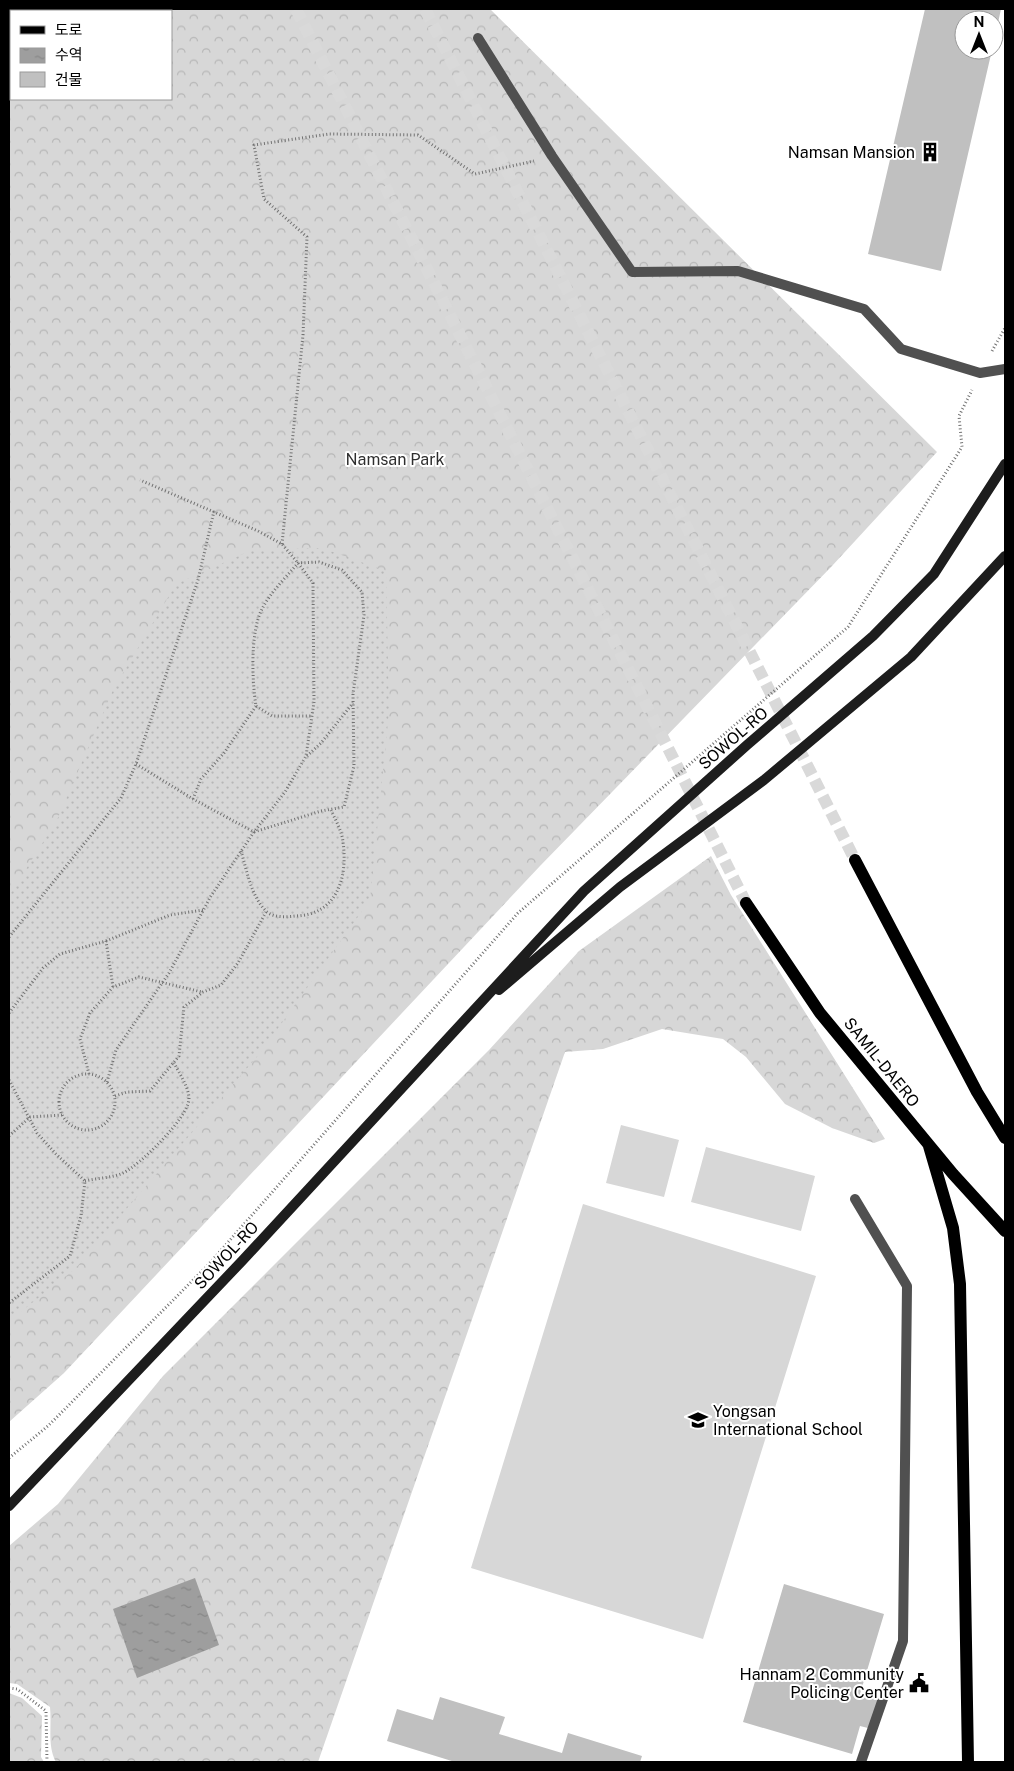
<svg xmlns="http://www.w3.org/2000/svg" width="1014" height="1771" font-family="'Public Sans','Noto Sans KR',sans-serif">
<style>
.forest{fill:url(#forest-crowns);fill-rule:evenodd}
.garden{fill:url(#garden-dots)}
.pitch{fill:#d7d7d7}
.water{fill:url(#water-ripples)}
.building{fill:#c0c0c0}
.lines{fill:none;stroke-linecap:round;stroke-linejoin:round}
.primary-tunnel{stroke:#d9d9d9;stroke-width:12;stroke-dasharray:12 6;stroke-linecap:butt}
.path{stroke:#727272;stroke-width:3;stroke-dasharray:1 2.5;stroke-linecap:butt}
.lane{stroke:#505050;stroke-width:10}
.street{stroke:#505050;stroke-width:10}
.secondary{stroke:#1d1d1d;stroke-width:10}
.primary{stroke:#000;stroke-width:12}
.labels{text-anchor:middle;stroke-width:4;stroke-linejoin:round;paint-order:stroke}
.poi-label{font-size:16px;fill:#000;stroke:#fff;text-anchor:end}
.park-label{font-size:16px;fill:#2e2e2e;stroke:#fff}
.street-label{font-size:16px;fill:#000;stroke:#fff}
</style>
<defs>
<pattern id="forest-crowns" width="20" height="18" patternUnits="userSpaceOnUse" patternTransform="scale(1.25)"><rect width="20" height="18" fill="#d7d7d7"/><path d="M2 6a3 3 0 1 1 6 0M12 15a3 3 0 1 1 6 0" fill="none" stroke="#b7b7b7"/></pattern>
<pattern id="garden-dots" width="8" height="8" patternUnits="userSpaceOnUse" patternTransform="scale(1.25)"><rect width="8" height="8" fill="#d7d7d7"/><path d="M2 2h.1M6 6h.1" fill="none" stroke="#b7b7b7" stroke-width="1.8" stroke-linecap="round"/></pattern>
<pattern id="water-ripples" width="26" height="14" patternUnits="userSpaceOnUse" patternTransform="scale(1.25)"><rect width="26" height="14" fill="#9e9e9e"/><path d="M2 4q2-2 4 0t4 0M15 11q2-2 4 0t4 0" fill="none" stroke="#868686"/></pattern>
</defs>
<rect width="100%" height="100%" fill="#fff"/>
<path class="forest" d="M9,9h481l447,443 -105,114 -292,300 -476,507 -55,49zM11,11h160v88h-160z
M711,856l20,39 154,244 -11,4 -42,-15 -47,-24 -39,-47 -23,-18 -61,-10 -59,20 -38,3 -247,710h-262c-9,-17 -4,-35 -6,-55l-33,-23 -8,-1v-137l49,-42 105,-128 326,-326 90,-99z
M9,1693l13,5 20,18 -1,41 3,5h-35z"/>
<path class="garden" d="M322,548l64,23 3,141 -19,188 -109,152 -186,217 -66,52v-425l48,-76 56,-130 63,-106 76,-34z"/>
<path class="pitch" d="M621,1125l58,15 -15,57 -58,-14z
M706,1147l109,29 -14,55 -110,-29z
M583,1204l233,72 -113,363 -232,-71z"/>
<path class="water" d="M195,1578l24,67 -82,33 -24,-69z"/>
<path class="building" d="M925,9h76l-6,28 -1,-17h-30v30h28l-51,221 -73,-17z
M784,1584l100,30 -24,80 21,6 -9,29 -12,-3 -8,28 -109,-32z
M440,1697l65,20 -6,17 63,19 6,-20 74,23 -2,6h-185l-68,-21 10,-32 36,11z"/>
<g class="lines">
<path class="primary-tunnel" d="M296,9l450,894
M425,9l430,851"/>
<path class="path" d="M992,351l13,-23
M282,544l21,-209 4,-98 -43,-38 -10,-54 75,-11 89,1 57,39 59,-13
M307,756l14,-13 32,-40
M136,764l57,35 61,33 67,-21 23,-4 10,-41 -1,-72 11,-79 -2,-23 -20,-22 -23,-8 -21,1c-12,14 -28,30 -36,46 -12,23 -10,72 -6,97l16,10h40
M193,799l8,-20 23,-26 32,-47
M241,851c6,20 10,45 25,60 7,7 20,6 29,5 42,-1 53,-38 48,-74 -1,-11 -8,-23 -12,-32
M9,937l112,-139 15,-34 62,-184 16,-69
M106,941l64,-26 33,-5
M9,1013l34,-45 17,-14 46,-13 7,46
M59 1102a28 28 0 1 1 56 0a28 28 0 1 1-56 0Z
M89,1074l-9,-35 10,-26 23,-26 26,-10 63,15
M9,1080l28,53 19,21 29,27 -4,35 -11,40 -61,47
M107,1082l9,-32 53,-77 42,-77 43,-64 31,-40 21,-36 8,-54 -1,-119 -15,-20 -16,-19 -24,-13 -118,-51
M115,1096l12,-4 23,-1 29,-35 5,-49 19,-15 18,-7 17,-22 28,-51
M9,1136l21,-19 32,-2
M85,1181c12,-3 27,-3 38,-8 17,-8 65,-55 66,-74 0,-12 -10,-26 -15,-36
M9,1458l39,-32 160,-161 310,-352 330,-286 114,-180 -3,-31 13,-26
M9,1688l8,1 29,22 1,51"/>
<path class="lane" d="M855,1199l52,87 -4,355 -42,121"/>
<path class="street" d="M478,38l74,118 80,116 106,-1 126,38 37,40 79,24 25,-4"/>
<path class="secondary" d="M499,990l121,-103 144,-107 147,-123 94,-101
M9,1506l233,-245 342,-370 163,-146 126,-109 61,-62 71,-110"/>
<path class="primary" d="M855,860l122,232 28,46
M746,903l74,110 133,161 52,57
M929,1146l24,82 7,56 8,478"/>
</g>
<defs>
<symbol id="building-bare" viewBox="-9 -9 18 18"><path d="M-4-6H4V6H1V3H-1V6H-4ZM-2.5-4.3h1.7v1.8h-1.7ZM.8-4.3h1.7v1.8H.8ZM-2.5-1h1.7V.8h-1.7ZM.8-1h1.7V.8H.8Z" fill="#000" stroke="#fff" stroke-width="2.5" paint-order="stroke"/></symbol>
<symbol id="school-bare" viewBox="-9 -9 18 18"><path d="M0-5L7-2L0 1L-7-2ZM-4 1L0 2.5L4 1V4Q0 6-4 4Z" fill="#000" stroke="#fff" stroke-width="2.5" paint-order="stroke"/></symbol>
<symbol id="civic-bare" viewBox="-9 -9 18 18"><path d="M-.6-6.5H3V-4.5H.6V-3L4-1V1h2V6H-6V1h2V-1L-.6-3ZM-1.2 2.5V6h2.4V2.5Z" fill="#000" stroke="#fff" stroke-width="2.5" paint-order="stroke"/></symbol>
</defs>
<g fill-rule="evenodd">
<use href="#building-bare" x="916" y="138" width="28" height="28"/>
<use href="#school-bare" x="684" y="1406" width="28" height="28"/>
<use href="#civic-bare" x="905" y="1669" width="28" height="28"/>
</g>
<g class="labels">
<g class="poi-label">
<text x="915" y="158">Namsan Mansion</text>
<text x="713" y="1417" text-anchor="start">Yongsan<tspan x="713" dy="18">International School</tspan></text>
<text x="904" y="1680">Hannam 2 Community<tspan x="904" dy="18">Policing Center</tspan></text>
</g>
<g class="park-label">
<text x="395" y="465">Namsan Park</text>
</g>
<g class="street-label">
<text transform="translate(733 738) rotate(-41)" y="6">SOWOL-RO</text>
<text transform="translate(882 1062) rotate(51)" y="6">SAMIL-DAERO</text>
<text transform="translate(226 1255) rotate(-47)" y="6">SOWOL-RO</text>
</g>
</g>
<rect width="1014" height="1771" fill="none" stroke="#000000" stroke-width="20"/>
<rect x="10" y="10" width="162" height="90" fill="#ffffff" stroke="#999999"/>
<rect x="20" y="26" width="25" height="8" fill="#000000" stroke="#999999"/>
<text x="55" y="35" font-size="15" fill="#000000">도로</text>
<rect x="20" y="48" width="25" height="15" fill="url(#water-ripples)" stroke="#999999"/>
<text x="55" y="60" font-size="15" fill="#000000">수역</text>
<rect x="20" y="72" width="25" height="15" fill="#c0c0c0" stroke="#999999"/>
<text x="55" y="85" font-size="15" fill="#000000">건물</text>
<g transform="translate(979 35)"><circle r="24" fill="#ffffff" stroke="#999999"/>
<path d="M0-4L9 19L0 12L-9 19Z" fill="#000000"/>
<text y="-8" font-size="14" font-weight="bold" text-anchor="middle" fill="#000000">N</text>
</g>
</svg>
